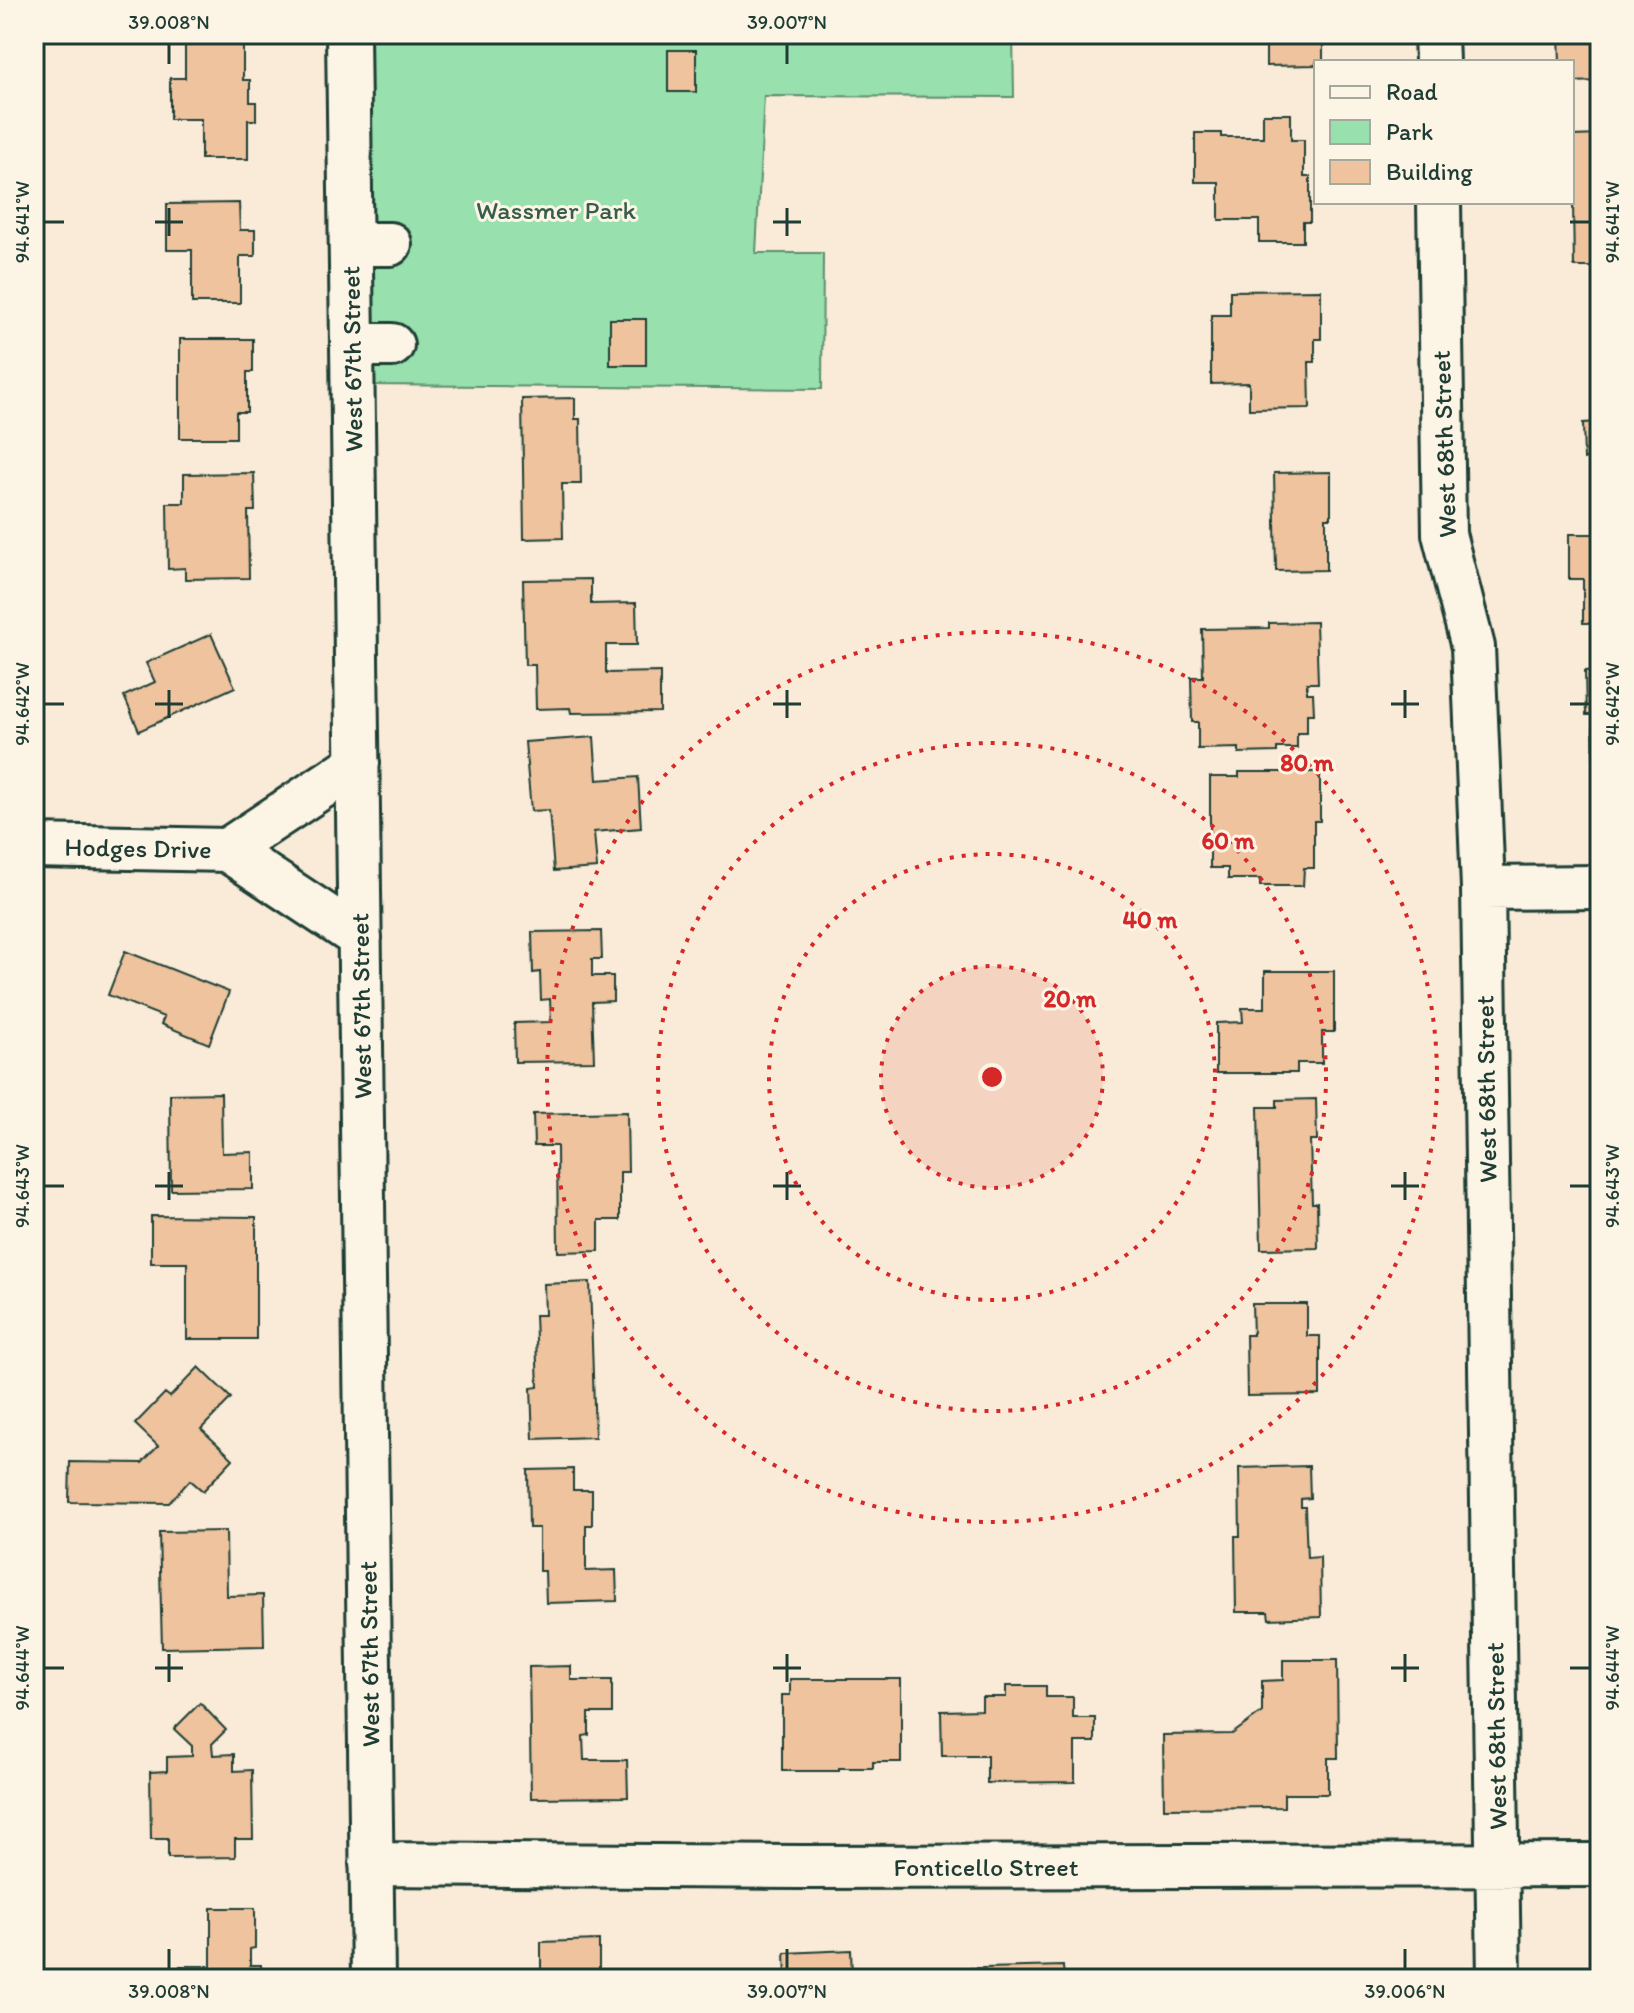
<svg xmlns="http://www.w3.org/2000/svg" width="1634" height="2013" font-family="Itim,sans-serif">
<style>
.green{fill:#98e0ad;stroke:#5c8e70;stroke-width:2}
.building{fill:#eec39e;stroke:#1f3d34;stroke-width:2}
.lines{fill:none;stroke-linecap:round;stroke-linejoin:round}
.minor-casing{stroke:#1f3d34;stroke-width:48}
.minor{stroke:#fcf5e5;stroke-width:42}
.ticks{fill:none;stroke:#1f3d34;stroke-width:3}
.ring{fill:none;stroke:#d62828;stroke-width:4;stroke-dasharray:4 8}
.labels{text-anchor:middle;stroke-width:6;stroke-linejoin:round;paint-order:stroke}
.park-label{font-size:26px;fill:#375e4c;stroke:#fcf5e5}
.street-label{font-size:26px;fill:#1f3d34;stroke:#fcf5e5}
.centre{fill:#d62828;stroke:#fcf5e5;stroke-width:4}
.ring-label{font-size:24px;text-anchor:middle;font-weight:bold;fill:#d62828;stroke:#fcf5e5;stroke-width:6;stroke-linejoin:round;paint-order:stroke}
.neatline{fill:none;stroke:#1f3d34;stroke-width:3}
.ticks-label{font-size:20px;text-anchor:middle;fill:#1f3d34}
</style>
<rect width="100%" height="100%" fill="#f9ebd7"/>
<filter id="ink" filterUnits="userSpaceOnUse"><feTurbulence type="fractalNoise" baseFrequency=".0125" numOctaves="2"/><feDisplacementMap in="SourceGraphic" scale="16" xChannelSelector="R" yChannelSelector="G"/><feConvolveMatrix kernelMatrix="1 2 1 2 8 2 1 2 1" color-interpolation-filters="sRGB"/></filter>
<g filter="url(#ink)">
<path class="green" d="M362,34h651l1,63 -250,-1 -8,157h67l-1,136 -456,-4z"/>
<path class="building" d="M1266,34h57v28h-7v3l-50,1z
M1569,34h31v47l-28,1v-20h-12l-1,-27z
M185,43h58v37h7v22h6v18h-8v39h-47v-40h-31v-41h15z
M668,50h28v42h-28z
M1263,114h28v26h13v37h6v45h-7v20h-44v-22h-40v-38h-24v-49h26v4h42z
M1600,135v132h-26l-2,-131z
M239,203l1,27h15v26h-15v47h-48v-53h-25v-46z
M1321,290v49h-6v23h-6l1,46 -61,1v-26l-38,1v-69h19v-24z
M610,319h36v46h-36z
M180,339h73v33h-6v40h-11v26h-56z
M1599,397h1v62h-16l-1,-36 16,-1z
M575,398v21h5l1,65h-19l1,54 -39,1 -2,-140z
M1331,472v46h-5v52l-50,1 -2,-98z
M254,473l1,38h-7l1,67 -64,1v-11l-17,1 -1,-66h17v-29z
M1569,534h31v89h-17v-44h-14z
M591,579v25l45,-1 1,42h-31v28l54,-1v40l-89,1 -1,-5 -34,1 -1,-44h-10l-2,-85z
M1316,622l2,61h-11v10h6l1,21h-7v19h-10v15h-20v4l-38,1v-5l-41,1v-27h-6l-1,-45h12l-1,-48 67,-1v-5z
M211,634l24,53 -96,44 -15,-35 31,-14 -9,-19z
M1600,670v111l-6,1 -1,-67h-7l-1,-44z
M594,737l3,43 41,-3 3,51 -47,4 3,36 -43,3 -5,-61 -18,1 -6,-69z
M1239,772h81v49h-6v47h-10l-1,18h-43v-7h-32v-11h-18v-91h29z
M601,931l1,28h-10v17h21v25l-21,1 2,59 -79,1 -1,-39 37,-1 -1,-23 -9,1 -1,-28 -7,1 -1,-41z
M125,951l104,41 -20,52 -48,-20 3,-7 -56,-22z
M1265,971h69v61h-12v31h-25v10h-81v-50l27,-1 -1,-14h23z
M221,1093l1,60 31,-1v37l-82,1 -1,-96z
M1316,1099l1,41h-7l2,63h5l1,45 -57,1 -3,-142h19v-7z
M627,1112l1,60h-8v48h-21v31l-41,1 -1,-106h-23l-1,-32z
M151,1216l105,1v122h-69v-76h-36z
M590,1282l5,155 -62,2 -2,-51 7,-1 -3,-72h10l-1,-31z
M1252,1304h55v32h13v59l-73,1 -1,-61h7z
M199,1367l32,31 -30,31 32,30 -30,32 -13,-11 -21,23 -100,-1 1,-40 72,1 16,-17 -23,-22 30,-31 5,4z
M1309,1466l1,32 -9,1v8h4l2,51 13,-1 1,60 -52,2 -1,-7h-32l-1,-76h5l-1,-68z
M573,1469v21h19v35h-6v46l30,-1 1,31 -71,2 -1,-32h-6v-43h-10l-1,-58z
M226,1531l1,65 36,-1 1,51 -102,2 -3,-116z
M1283,1660h54l1,98h-10v36h-44v13l-120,1 -1,-73 69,-1 30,-22v-31l21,-1z
M571,1666v14h41v33h-23v22l-6,1 1,24h43l1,37 -97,1 -2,-131z
M790,1679h111v83h-28v6h-34v3h-57v-76h8z
M1006,1686h40v11h27v21h22v24h-20v40l-88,1v-27h-45l-1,-45 41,-1v-13h24z
M200,1703l26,27 -14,14 1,11 21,-1v17l18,-1 1,69h-18v18l-67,1v-19h-17l-1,-67 17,-1v-14l25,-1v-10l-18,-17z
M211,1908h44v40l-5,1v16h11l1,14h-82v-13h31z
M599,1940v32l36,-1v8h-94v-37z
M851,1950l1,26 64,-3v6h-130l-1,-26z
M1063,1966l1,13h-122v-10z"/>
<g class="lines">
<defs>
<path id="minor" d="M348,34l25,1945
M1436,34l1,28
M1439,202l5,332 29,113 10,241 16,1091
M351,244h39
M352,345h40
M34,846l193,4 133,88
M227,850l131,-87
M1483,888l117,-1
M371,1864l431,3 798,-2"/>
</defs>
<use href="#minor" class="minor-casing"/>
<use href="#minor" class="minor"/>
</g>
</g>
<path class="ticks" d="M169,44v20M787,44v20M169,208v28M787,208v28M44,222h20M155,222h28M773,222h28M1570,222h20M169,690v28M787,690v28M1405,690v28M44,704h20M155,704h28M773,704h28M1391,704h28M1570,704h20M169,1172v28M787,1172v28M1405,1172v28M44,1186h20M155,1186h28M773,1186h28M1391,1186h28M1570,1186h20M169,1654v28M787,1654v28M1405,1654v28M44,1668h20M155,1668h28M773,1668h28M1391,1668h28M1570,1668h20M169,1949v20M787,1949v20M1405,1949v20"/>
<circle cx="992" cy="1077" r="111" fill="#d62828" fill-opacity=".12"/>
<g class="ring">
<circle cx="992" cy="1077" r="111"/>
<circle cx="992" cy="1077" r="223"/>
<circle cx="992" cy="1077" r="334"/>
<circle cx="992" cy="1077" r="445"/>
</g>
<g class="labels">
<g class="park-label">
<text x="556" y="219">Wassmer Park</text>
</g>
<g class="street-label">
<text transform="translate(352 359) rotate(-91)" y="9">West 67th Street</text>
<text transform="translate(1444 444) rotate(-92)" y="9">West 68th Street</text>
<text transform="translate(138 848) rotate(1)" y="9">Hodges Drive</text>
<text transform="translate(361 1006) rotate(-91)" y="9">West 67th Street</text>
<text transform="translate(1486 1089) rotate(-91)" y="9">West 68th Street</text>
<text transform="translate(369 1654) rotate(-91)" y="9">West 67th Street</text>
<text transform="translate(1496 1736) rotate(-91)" y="9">West 68th Street</text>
<text x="986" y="1876">Fonticello Street</text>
</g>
</g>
<circle cx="992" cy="1077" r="12" class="centre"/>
<g class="ring-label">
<text x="1307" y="771">80 m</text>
<text x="1228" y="849">60 m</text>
<text x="1150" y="928">40 m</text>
<text x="1070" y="1007">20 m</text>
</g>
<rect width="1634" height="2013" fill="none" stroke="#fcf5e5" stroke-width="88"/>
<rect x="1314" y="60" width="260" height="144" fill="#fcf5e5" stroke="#a4ab9e" stroke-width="2"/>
<rect x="1330" y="86" width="40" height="12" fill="#fcf5e5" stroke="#a4ab9e" stroke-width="2"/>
<text x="1386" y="100" font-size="24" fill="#1f3d34">Road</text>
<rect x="1330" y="120" width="40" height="24" fill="#98e0ad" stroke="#a4ab9e" stroke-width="2"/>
<text x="1386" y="140" font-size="24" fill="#1f3d34">Park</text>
<rect x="1330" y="160" width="40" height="24" fill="#eec39e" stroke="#a4ab9e" stroke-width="2"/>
<text x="1386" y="180" font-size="24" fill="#1f3d34">Building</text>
<rect x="44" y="44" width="1546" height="1925" class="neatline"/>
<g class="ticks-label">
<text x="169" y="29">39.008°N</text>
<text x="787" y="29">39.007°N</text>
<text transform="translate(1612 222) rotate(-90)" y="7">94.641°W</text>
<text transform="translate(22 222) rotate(-90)" y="7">94.641°W</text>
<text transform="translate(1612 704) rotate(-90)" y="7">94.642°W</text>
<text transform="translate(22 704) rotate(-90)" y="7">94.642°W</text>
<text transform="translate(1612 1186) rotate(-90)" y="7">94.643°W</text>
<text transform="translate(22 1186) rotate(-90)" y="7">94.643°W</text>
<text transform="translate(1612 1668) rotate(-90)" y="7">94.644°W</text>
<text transform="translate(22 1668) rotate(-90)" y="7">94.644°W</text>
<text x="169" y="1998">39.008°N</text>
<text x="787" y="1998">39.007°N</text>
<text x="1405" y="1998">39.006°N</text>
</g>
</svg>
